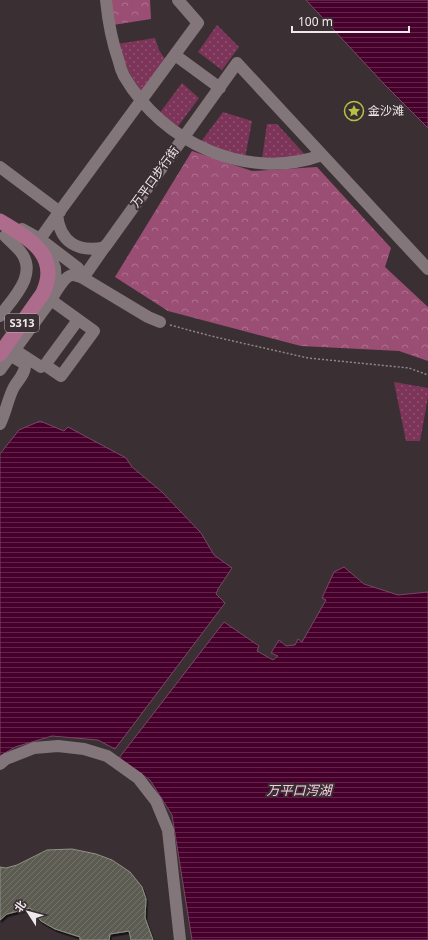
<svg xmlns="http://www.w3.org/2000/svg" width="428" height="940" font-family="'Noto Sans','Noto Sans SC',sans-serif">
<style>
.grass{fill:url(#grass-dots)}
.forest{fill:url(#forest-crowns)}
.water{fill:url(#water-rules);stroke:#7a4665}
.building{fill:url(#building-hatch);stroke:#909186;filter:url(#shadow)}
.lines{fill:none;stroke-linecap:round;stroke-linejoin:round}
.path{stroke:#8f868a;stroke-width:1.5;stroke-dasharray:2 2;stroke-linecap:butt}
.minor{stroke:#83767b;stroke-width:12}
.major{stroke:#ae6c8c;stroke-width:15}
.labels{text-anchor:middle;stroke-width:4;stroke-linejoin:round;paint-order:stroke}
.shield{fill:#3a3034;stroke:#b9b2b5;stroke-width:1}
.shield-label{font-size:11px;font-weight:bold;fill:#f0e9ec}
.poi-label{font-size:12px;fill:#f0e9ec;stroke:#3a3034;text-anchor:start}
.street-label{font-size:12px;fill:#f0e9ec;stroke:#3a3034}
.water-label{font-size:13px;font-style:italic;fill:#f8cbde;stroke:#3a3034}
</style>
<defs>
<pattern id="grass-dots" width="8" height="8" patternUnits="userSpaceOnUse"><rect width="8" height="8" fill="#7c3559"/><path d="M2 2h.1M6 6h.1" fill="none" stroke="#8f5271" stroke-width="1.8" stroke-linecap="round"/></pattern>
<pattern id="forest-crowns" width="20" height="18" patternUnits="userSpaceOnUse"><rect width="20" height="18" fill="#9b4e73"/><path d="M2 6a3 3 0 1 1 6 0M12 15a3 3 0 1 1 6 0" fill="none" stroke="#ae708e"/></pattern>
<pattern id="water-rules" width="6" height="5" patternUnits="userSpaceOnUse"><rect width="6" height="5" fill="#47002b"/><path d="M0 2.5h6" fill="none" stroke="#62254a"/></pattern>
<pattern id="building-hatch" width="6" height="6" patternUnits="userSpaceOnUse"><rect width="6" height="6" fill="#5b5c52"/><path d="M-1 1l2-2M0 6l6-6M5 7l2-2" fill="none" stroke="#73736b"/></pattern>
<filter id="shadow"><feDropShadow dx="1.5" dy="2.5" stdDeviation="0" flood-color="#0009"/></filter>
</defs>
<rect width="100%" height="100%" fill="#3a3034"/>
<path class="grass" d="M217,25l22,22 -17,23 -24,-18z
M155,38l4,12 6,9 -24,33 -13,-22 -11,-26z
M182,83l17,15 -23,31 -17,-15z
M223,112l29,9 -7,37 -45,-15z
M267,124h10l31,34 -46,1z
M394,382l34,6v9l-8,44h-14z"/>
<path class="forest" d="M111,0h39l1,19 -38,6z
M192,151l60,20 65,-4 74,81 -6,19 43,40v54l-29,-10 -98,-5 -133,-35 -53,-34z"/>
<path class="water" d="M306,0h122v128l-43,-43z
M40,421l24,10 4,-4 58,31 6,9 30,25 39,41 13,22 18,13 -14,21 -2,5 9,9 -110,146 -17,-9 -46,-4 -37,11 -15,9v-302l19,-24z
M344,567l20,17 34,11 30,-3v348h-236l-20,-125 -22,-35 -31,-22 105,-136 35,24 -2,5 16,9 5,-4 -7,-3 8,-13 7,6 9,-1 3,-6 4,3 24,-42 -4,-2 12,-26z"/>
<path class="building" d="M72,849l24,5 16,6 18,12 12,15 4,12 -1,19 8,22h-22l-2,-9 -19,3 -1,6h-29v-3l-25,-8 -14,-8 -11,-13 -23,6 -7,6v-53l6,1 11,-3 30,-15z"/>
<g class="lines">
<path class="path" d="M170,325l41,11 97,22 101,10 19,7"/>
<path class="minor" d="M106,0c2,21 6,42 13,62 1,5 3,10 5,14 39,67 123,106 198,79
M178,0l20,23 -141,192c3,28 22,38 48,32l132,-184 191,206
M175,55l45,33
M0,167l60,45
M57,215l-17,24 38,29 5,10 65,39 12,5
M0,316c13,-18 39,-42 20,-65 -4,-5 -10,-10 -15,-15
M13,352l8,2 20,13 4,-2 16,11 33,-45 -43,-31c4,-7 14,-25 22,-25 3,0 7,2 10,3l23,-33
M45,365l33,-45
M0,370l51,-70 5,-16 -1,-16 -8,-21 -7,-8 -18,-10
M0,424c6,-12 8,-26 14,-37 4,-7 12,-14 11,-23l-10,-6
M0,764l6,-5 28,-11 24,-2 26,3 23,7 31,22 18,23 12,29 12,110"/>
<path class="major" d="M0,221c27,17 61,33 43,72l-43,61"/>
</g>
<defs>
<symbol id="sight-ring" viewBox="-11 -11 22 22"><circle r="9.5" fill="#3a3034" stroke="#b9c046" stroke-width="1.5"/><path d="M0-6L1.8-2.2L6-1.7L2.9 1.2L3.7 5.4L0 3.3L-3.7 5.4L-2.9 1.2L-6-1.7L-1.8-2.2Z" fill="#b9c046"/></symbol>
</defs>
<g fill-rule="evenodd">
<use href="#sight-ring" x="343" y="100" width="22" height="22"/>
</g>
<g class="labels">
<rect class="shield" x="5" y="314" width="34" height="18" rx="3"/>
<g class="shield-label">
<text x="22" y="327">S313</text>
</g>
<g class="poi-label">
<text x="368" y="115">金沙滩</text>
</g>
<g class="street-label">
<text transform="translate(155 177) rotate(-54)" y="4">万平口步行街</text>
</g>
<g class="water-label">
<text x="299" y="795">万平口泻湖</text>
</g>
</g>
<g transform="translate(28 912) rotate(306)" stroke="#3a3034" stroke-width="3" paint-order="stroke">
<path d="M0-3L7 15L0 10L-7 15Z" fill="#f0e9ec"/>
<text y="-6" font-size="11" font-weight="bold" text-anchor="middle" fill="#f0e9ec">北</text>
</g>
<path d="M292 26v6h117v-6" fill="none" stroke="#f0e9ec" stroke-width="2"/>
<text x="298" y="26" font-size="12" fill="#f0e9ec" stroke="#3a3034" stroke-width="3" paint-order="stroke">100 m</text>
</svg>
